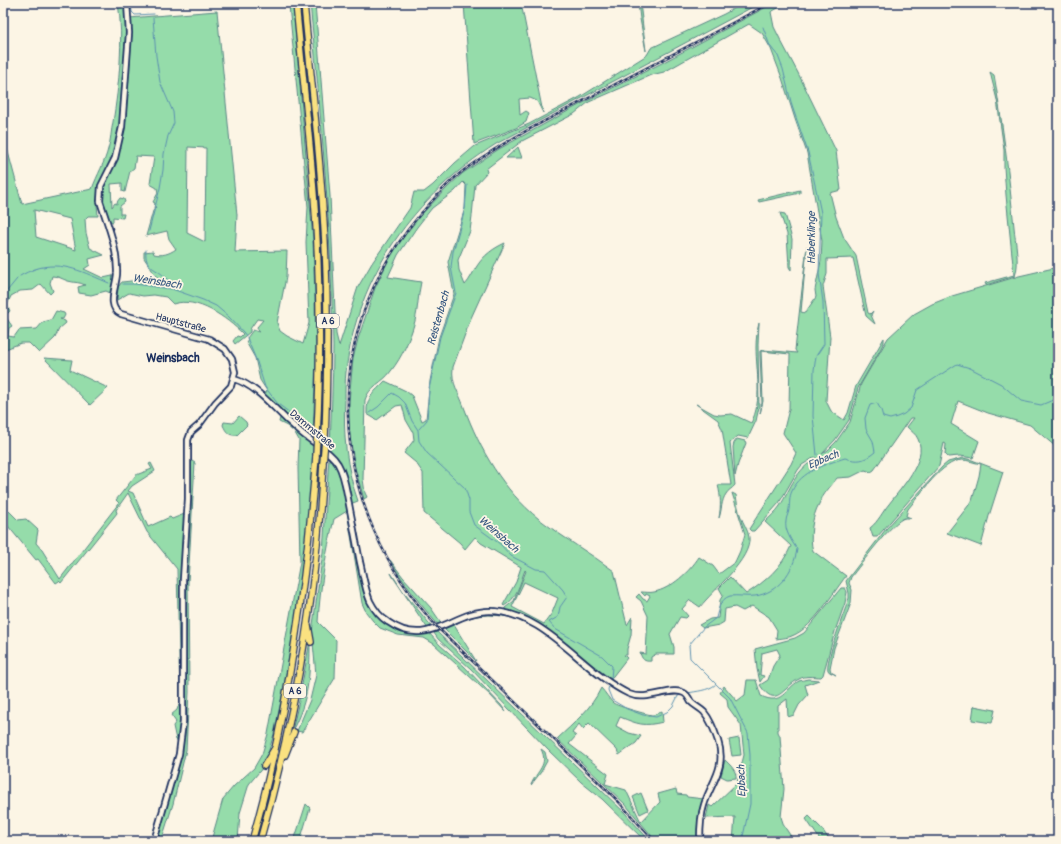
<svg xmlns="http://www.w3.org/2000/svg" width="1061" height="844" font-family="Pangolin,sans-serif">
<style>
.green{fill:#95dcaa;stroke:#588684;fill-rule:evenodd}
.lines{fill:none;stroke-linecap:round;stroke-linejoin:round}
.stream{stroke:#5b90b0;stroke-width:1}
.secondary-casing{stroke:#1b2f5e;stroke-width:8}
.highway-casing{stroke:#1b2f5e;stroke-width:8}
.secondary{stroke:#fcf5e5;stroke-width:4.5}
.highway{stroke:#fae180;stroke-width:5.5}
.rail-casing{stroke:#1b2f5e;stroke-width:2.5}
.rail{stroke:#fcf5e5;stroke-width:1;stroke-dasharray:3;stroke-linecap:butt}
.highway-bridge-casing{stroke:#1b2f5e;stroke-width:8;stroke-linecap:butt}
.highway-bridge{stroke:#fae180;stroke-width:5.5}
.labels{text-anchor:middle;stroke-width:3.5;stroke-linejoin:round;paint-order:stroke}
.shield{fill:#fcf5e5;stroke:#5e6a86;stroke-width:1}
.shield-label{font-size:9px;font-weight:bold;fill:#1b2f5e}
.street-label{font-size:10px;fill:#1b2f5e;stroke:#fcf5e5}
.water-label{font-size:11px;font-style:italic;fill:#365780;stroke:#fcf5e5}
.quarter-label{font-size:12px;font-weight:bold;fill:#1b2f5e;stroke:#fcf5e5}
</style>
<rect width="100%" height="100%" fill="#fcf5e5"/>
<filter id="ink" filterUnits="userSpaceOnUse"><feTurbulence type="fractalNoise" baseFrequency=".025" numOctaves="2"/><feDisplacementMap in="SourceGraphic" scale="8" xChannelSelector="R" yChannelSelector="G"/><feConvolveMatrix kernelMatrix="1 2 1 2 8 2 1 2 1" color-interpolation-filters="sRGB"/></filter>
<g filter="url(#ink)">
<path class="green" d="M118,3h9l2,15 88,-7 20,204 -2,37 52,-1 -1,26 -9,46 3,8 7,5 16,8 6,-21 -3,-81 2,-35 -19,-202 -13,1v-2l17,-1 20,237 2,57 1,60 -3,79 -17,-14 -3,1 -29,-28 3,-4 -7,-11 -5,-22 -9,-16 2,-3 -1,-1 6,-8 6,2 -2,-5 6,-7 -6,-1 -7,10v3l-15,12 -2,-3 4,-5 3,1 3,-3c-16,-16 -46,-38 -70,-30l-7,-7 -12,-2 -11,1 -14,-3 -12,7 1,-13 4,-5 9,-1 25,3 4,-2 -16,-24v-6l9,-1 1,3c8,2 15,0 22,-5l-7,-10 -2,-8 -21,5 7,-25 3,-4 -2,1 1,-5 -2,-1 5,-9 -1,-5 -7,-4 4,-27 -18,-1 -2,12 -4,3 -5,21 -3,-1v-8l-11,1 1,23 3,-4 2,1v-2l3,-4 4,1 1,3 -5,4v8h4l-1,4 -10,-1v5l-6,-1 -7,-19 -3,3 1,11h-10l-3,3 1,14 4,15 14,7 -15,4 1,6 -6,4 19,9 14,-3 -3,20 -8,-4 -15,4 -12,-2 -1,-6 7,-2c-5,-3 -10,-2 -17,-4 -6,-2 -10,-5 -16,-5l-2,7 3,8 -3,3 -9,-10 -8,6 -13,1 -9,5 -4,9 3,6 -5,5 7,10 -3,2 -1,8 6,1 5,-7 18,-1 6,-7 8,-2 5,-9 8,2 1,2 -2,4h-3l5,2 1,2 -7,6 -4,9 -16,15 -10,-10h-8l-18,7v-212l1,-1 18,67 70,-15c5,-14 13,-27 16,-40 3,-9 3,-18 5,-27 6,-36 11,-84 5,-119zM188,147l18,1 -1,94 -18,-9zM34,210l36,9 6,31 -40,-13z
M310,3h5l15,193 6,138 3,12 19,-59 14,-24 38,-55 4,-16h10l9,-7 22,-22 20,-17 54,-22 51,-27 67,-42 4,-7 73,-34 20,-11h16l-264,141c-81,52 -139,130 -150,228 -1,9 -1,18 -1,27 -2,35 1,69 13,102l-8,3 -6,-33 -4,-10 -10,-11c1,-35 3,-69 3,-103 -1,-115 -12,-230 -23,-344z
M464,3h57l22,110 -6,-12 -7,-3 -11,1 1,16 6,-4 3,2 -3,9 -10,6 -42,16z
M638,3h2l6,48 -6,-32z
M774,3h13l-16,9 3,15 6,12 18,34 38,78 5,39 -11,3 6,24 8,21 12,18 12,57 2,1 3,-3 -2,4 4,9 -9,-8 -13,-58 -26,1v15l-4,12 7,51 -4,64 5,10 13,9 4,-7 8,-27 28,-48v4l-4,8 -22,38 -9,32 -14,20 -13,14 6,-4 8,-8 14,-20 11,-38 27,-46 26,-24 18,-10 20,-8 67,-20 39,-9v179l-2,1 -26,-22 -42,-12 -30,-12 -7,23 28,17 -6,17 -13,-2 -12,1 -3,-3 1,-10 -2,-1 -5,23 -62,71h-4l-3,-9c8,-6 13,-17 19,-24 12,-16 39,-44 29,-65 -2,-5 -7,-8 -11,-12l7,-9h-4l-36,52 -3,2 -6,-2 -14,7 -14,1c-6,8 -14,16 -18,26 -7,12 -10,34 -6,47l33,25c-13,17 -33,51 -52,59 -5,3 -12,3 -18,4l1,-9 -8,-13 -17,-11 -9,5 -8,-4 -10,2 -1,13 -5,3 -16,3 -4,-3 11,-6 8,-1 2,-18 3,-5 -4,-7 11,-11 16,17c19,-12 36,-27 45,-48l-26,-24c5,-5 11,-10 15,-16 11,-18 16,-37 36,-47l-1,-2 -13,8 -4,5 -19,33 -25,28h-3l-2,-2 42,-65 5,-11 -13,-20 6,-24 1,-55 -29,-3 2,50 -3,13 2,-11 -2,-48v-4l3,-1 34,3 -2,-3 12,-104 -6,66 4,1 11,-16 -1,-7 6,-29 1,-20 -15,-88 -12,-34 -13,-41 -11,-29 -9,-16 -13,-9 -85,48 -13,3 -62,27 -15,12 -52,27 -36,28 1,3 -12,13 -3,31 -2,15 -12,29 1,10 6,15c5,-5 8,-13 12,-19 7,-11 17,-18 28,-23l-34,75 -18,49c-2,17 6,25 11,40 16,43 39,83 75,112 24,19 51,34 75,52l13,54 5,-8 -1,18 -4,14v6h-3l3,3 -17,22 -65,-51 -41,-18 1,-3 9,-7 12,-30 -1,-1c-5,13 -8,29 -21,36l-1,-1 13,-23 5,-15 -40,-24 -6,-6 -10,12 -5,-6 -36,-30 -1,-40 -7,-10 -12,-10 10,-13 -1,-8 -7,-12 -4,-15 -6,1 -19,14 -10,-6c-1,-18 8,-22 18,-33l21,10 6,5 10,25 4,-2 4,-38 9,-44 15,-43 -6,-32 17,-54 1,-23 -3,-3 -8,9 -23,17 -15,19 -19,28 -10,22 33,5c-3,13 -3,27 -6,39 -5,18 -13,36 -24,50 -8,12 -22,15 -26,29l-2,79 2,14 2,4 -3,2 -9,-31 -6,-37v-30l4,-42 5,-20 17,-51 16,-33 23,-33 34,-35 15,-14 36,-24 82,-45 81,-41zM524,582l34,16 -6,15 -8,11 -32,-17z
M990,72l4,3c9,50 15,101 20,152 1,13 6,37 1,49l-29,9 -1,-2 29,-8 -8,-80 -2,-28v-17l-7,-50z
M518,147l4,11h-16z
M800,190v3l-41,9 -1,-2z
M780,213l5,1 7,25 -1,31 -2,-3 -2,-33z
M759,323l-1,21 1,63 -3,14 -8,17 -10,-2 -8,7 5,42c-3,4 -7,5 -9,9 -5,7 -4,16 -7,24 2,-12 2,-21 -1,-33h13l-9,-56 -4,-9 -22,-16 18,10 6,1 12,-1 19,9c12,-22 5,-52 5,-76 0,-8 1,-16 3,-24z
M44,358l28,2 -2,10 38,18 -18,17z
M239,416l7,6 1,3 -10,10c-8,1 -11,-3 -14,-10l1,-3 9,1z
M280,418l33,27v14l-10,114 -19,114 -10,47 -10,32 -15,18 -9,29 -2,28h-27l12,-42 11,-13 20,-18 8,-14 6,-20 32,-172 -2,-94 1,-28 -4,-7 -8,-7 -8,-4z
M737,439l8,2 1,2 -8,21 -3,12 -2,-29 1,-4z
M329,457l9,10 4,14 21,104 22,38 19,9 10,2 15,-1 11,12 24,21 37,39 5,7 -16,-17 -56,-51 -10,-6 -26,-3 -18,-7 -7,-7 -7,-9 -4,-9 -15,-92 -13,8c-8,34 -14,68 -16,103l18,18 -1,38 -33,54 -5,-1 13,-31 6,-25 -4,-43 11,-80z
M963,458l9,2 31,12 -14,44 -8,30 -34,-13 25,-32 7,-25 2,-12c-6,-1 -13,-4 -19,-4 -20,1 -41,34 -54,49l-2,7 5,2c-2,0 -4,0 -6,0 -12,2 -45,48 -54,59l-2,6 3,7 -1,13 -17,45 -4,20 1,4 5,3c-3,-2 -7,-2 -8,-5 -3,-8 18,-62 21,-72v-5l-3,-12 40,-52 56,-62 6,-5z
M189,459l6,4 -7,119 1,110 -3,58 -13,54 -11,35 -6,-4 25,-95h-5l-3,-14 3,-4 -5,-7 6,-5 3,-9 -3,-132 -30,-37 -19,-39 -12,17 1,3 -56,70 -2,-2 -3,2 -18,-24 -2,1 -33,-40v-15l15,15 8,-1 12,11 -2,13 6,7 18,29 59,-76 -3,-3 20,-25 16,-6 -3,-5 2,-1 4,8 -23,15 -4,5 5,2 15,34 22,-10 2,2 15,-6z
M732,493l4,2c1,7 2,15 5,22 2,6 7,13 8,20 3,22 -36,53 -49,70l-10,-7 -8,9 6,7 -2,2 -6,-1 -10,17 4,13v7h-18l-5,3v4c-7,1 -9,-2 -11,-8l6,1 2,-38 -7,-15 -5,-4 3,-3 4,5 4,2 3,-5 -4,-2 -1,2 -4,-4c5,0 9,1 13,0 17,-3 36,-21 45,-35l14,9 6,8 16,-12 5,-11 5,-17z
M390,560l13,17 28,31 11,16 -3,2c-18,-21 -35,-42 -49,-66z
M391,573l14,21 28,34 -5,1 -35,-52z
M841,588h4l2,4 -2,11 -10,28 -12,44 -2,2c-7,0 -15,-2 -22,2 -16,8 -23,31 -39,6l8,-5 5,-14 7,-11 -3,-6 -15,4 -2,22 4,1 -4,6 -3,-13 -2,-20 40,-11 9,-5z
M494,613l22,4 9,4c-24,-7 -50,-10 -71,4l22,36 -33,-33c17,-8 32,-14 51,-15z
M437,632l188,181 25,28h-5l-43,-42 -21,-17 -34,-33 -76,-80 -33,-30 -4,-6z
M310,641c0,35 -1,58 -18,90l7,-30z
M808,679l11,1 -14,5 3,10 -9,10 -5,10 -6,2 -1,-18 -9,7v26l2,4 4,53 -3,28 3,9 10,15h-61l2,-24 -29,1 3,-13 3,2 25,-24 7,-28 -3,-30 -13,-18 -1,-8 -7,-6 4,-7 13,15 8,-6 2,-15h9l5,16c21,10 24,-7 38,-15 3,-1 6,-1 9,-2z
M601,688c4,4 8,11 12,15 4,3 35,12 40,12 3,0 6,-3 9,-4l1,11c-20,5 -25,2 -43,-5l-4,9 13,7 12,3 -5,7 -17,12 -2,-5 -28,-27 -6,6 -4,-5 -7,9 4,3 -7,8 39,30 -3,10 21,6 15,32 19,-20 -2,-8 18,-5 1,5 9,1 1,2 17,2 -5,19 -1,23h-42l-31,-37 -68,-65c17,-16 34,-30 44,-51z
M974,706l21,4 -3,13 -20,-3z
M739,738l2,17 -9,1 -3,-16z
M541,749l4,3 2,9 -6,11 -10,13c6,-15 18,-20 10,-36z
M725,760c5,5 12,11 11,18l-9,1 -6,-3z
M641,793l7,17 -8,4 -7,-17z
M306,804l4,4 -10,33h-6z
M809,816l13,13 8,12h-9l-15,-22z"/>
<g class="lines">
<path class="stream" d="M131,3l1,9 3,3 19,-1
M763,27l7,19 8,10 5,13 9,37 16,46 13,61 -2,61 4,28 1,42 -8,12 -2,14 -1,46 4,39
M149,231l11,-43 3,-18 1,-16 4,-18 6,-13 -1,-11 -13,-30 -4,-26 -3,-38
M146,250c-2,20 11,17 21,29 2,3 3,7 4,9
M20,276c5,-3 10,-5 15,-7 27,-9 50,4 74,14
M123,284h11l38,5 31,11 13,6 13,11 15,16 2,3
M3,296l14,-17
M247,338l10,24 8,25 13,17 20,15
M369,413l9,-6 14,-14 7,4 6,6 7,18 6,9 1,11 8,12 38,35 4,12v12l5,13 26,19 11,12 25,13 9,1 18,20 4,7 -7,10 -2,10 -9,5 6,7 47,27 10,10 -1,14
M419,429l8,-9 2,-31 11,-52 16,-44 -5,-26 2,-15 12,-43 2,-24
M817,460l1,8
M609,685l-1,5 4,10 15,9 16,6 13,2 11,-5 6,-6 5,-10 5,-2
M688,693c9,-2 19,-2 27,-8
M742,841l8,-37v-49l-2,-22 -18,-35 -40,-40 -1,-13 15,-18 12,-9c2,-8 4,-19 14,-22 7,-1 18,1 25,0 23,-3 39,-25 42,-47 -5,-7 -13,-19 -11,-28 0,-4 3,-8 3,-12 1,-6 0,-12 3,-18 9,-20 34,-27 53,-33 13,4 19,3 30,-6l-2,-11 -7,-12 -1,-11 5,-13 7,-2 4,7 2,7 7,2 7,-2 7,-3 7,-6 6,-18 40,-26 13,4 31,16 20,17 20,4 17,-7"/>
<defs>
<path id="secondary" d="M127,3l2,30 -7,94 -7,31 -14,28 -1,15c8,25 18,48 17,73 -1,14 -11,33 4,40l88,25 16,10 7,10 3,13 -4,14 -16,17 -16,22 -8,7 -3,8v59l-5,81v142l-4,32 -25,87
M234,379c21,6 37,26 53,41 7,6 14,13 21,18 10,8 24,15 30,26 6,10 8,24 10,35 4,21 8,42 12,63 3,13 5,27 10,39 4,8 10,16 18,21 40,28 64,-11 102,-11 56,1 92,61 139,83 18,8 43,-8 55,-1 4,2 5,6 7,9 4,4 9,6 13,10 6,7 11,20 14,29 9,27 -7,41 -14,64 -4,12 -4,24 -4,36"/>
<path id="highway" d="M296,3c8,88 19,175 22,264 2,55 2,111 -1,167
M304,3c8,88 19,176 22,264 2,57 1,115 -1,173
M308,625l3,17
M285,755l9,-23
M264,766l11,-18
M252,841c36,-126 54,-255 64,-385
M260,841c35,-123 57,-250 63,-378"/>
</defs>
<use href="#secondary" class="secondary-casing"/>
<use href="#highway" class="highway-casing"/>
<use href="#secondary" class="secondary"/>
<use href="#highway" class="highway"/>
<defs>
<path id="rail" d="M654,841l-37,-41 -179,-172c-54,-59 -87,-131 -90,-211 -3,-83 29,-158 85,-217 11,-13 25,-26 38,-35 43,-30 91,-53 137,-77 54,-28 108,-56 162,-85"/>
</defs>
<use href="#rail" class="rail-casing"/>
<use href="#rail" class="rail"/>
<defs>
<path id="highway-bridge" d="M316,456l1,-22
M323,463l2,-23"/>
</defs>
<use href="#highway-bridge" class="highway-bridge-casing"/>
<use href="#highway-bridge" class="highway-bridge"/>
</g>
</g>
<g class="labels">
<g class="shield">
<rect x="317" y="314" width="22" height="14" rx="3"/>
<rect x="284" y="684" width="22" height="14" rx="3"/>
</g>
<g class="shield-label">
<text x="328" y="324">A 6</text>
<text x="295" y="694">A 6</text>
</g>
<g class="street-label">
<text transform="translate(181 322) rotate(15)" y="4">Hauptstraße</text>
<text transform="translate(313 429) rotate(40)" y="4">Dammstraße</text>
</g>
<g class="water-label">
<text transform="translate(811 238) rotate(-90)" y="4">Haberklinge</text>
<text transform="translate(157 281) rotate(9)" y="4">Weinsbach</text>
<text transform="translate(438 318) rotate(-74)" y="4">Reistenbach</text>
<text transform="translate(823 459) rotate(-23)" y="4">Epbach</text>
<text transform="translate(499 534) rotate(41)" y="4">Weinsbach</text>
<text transform="translate(741 781) rotate(-92)" y="4">Epbach</text>
</g>
<g class="quarter-label">
<text x="173" y="362">Weinsbach</text>
</g>
</g>
<rect width="1061" height="844" fill="none" stroke="#fcf5e5" stroke-width="16"/>
<rect x="8" y="8" width="1045" height="828" fill="none" stroke="#1b2f5e" stroke-width="1.5" filter="url(#ink)"/>
</svg>
